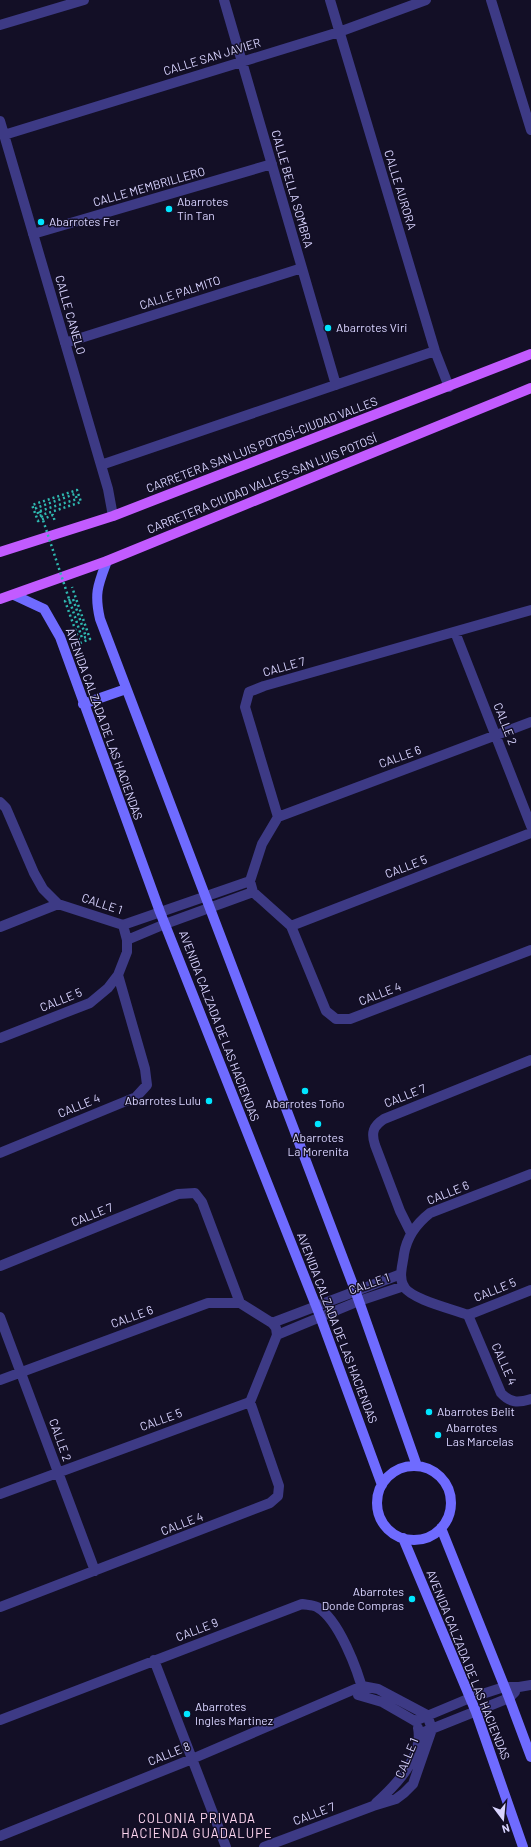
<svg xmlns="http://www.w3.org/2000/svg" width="531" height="1847" font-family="Barlow,sans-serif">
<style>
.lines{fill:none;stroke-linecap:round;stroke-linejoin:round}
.path{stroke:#2fb8b0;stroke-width:2.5;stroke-dasharray:2 3;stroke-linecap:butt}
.street{stroke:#3d3a85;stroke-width:10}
.secondary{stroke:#6f6bff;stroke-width:10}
.primary{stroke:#c25bff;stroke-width:10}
.path-bridge{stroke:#2fb8b0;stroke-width:2.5;stroke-dasharray:2 3;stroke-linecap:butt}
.poi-dot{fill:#00e5ff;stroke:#130f26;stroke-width:1.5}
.labels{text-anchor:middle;stroke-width:3;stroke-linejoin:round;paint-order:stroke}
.street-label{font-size:12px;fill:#d9d4ff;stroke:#130f26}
.poi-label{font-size:12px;fill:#d9d4ff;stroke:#130f26;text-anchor:start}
.neighbourhood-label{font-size:13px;letter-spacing:1px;fill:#ffd6f0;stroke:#130f26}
</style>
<rect width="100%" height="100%" fill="#130f26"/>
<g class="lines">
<path class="path" d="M40,511l37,-12 -2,-5 -39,14 3,8 42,-14 -4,-12 -45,15 6,16 15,-6 2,7
M70,602l12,36 4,-1 -13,-38 -8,2 15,42 10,-4 -18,-52"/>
<path class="street" d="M224,0l112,385
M330,0l105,351 14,36
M491,0l40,130
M0,25l84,-25
M0,121l108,368 5,27
M4,135l335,-103 87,-32
M33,234l239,-70
M65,343l237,-75
M101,465l334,-114
M455,632l76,194
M0,802l6,6 28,65 9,16 15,15 65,21 127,-44
M278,817l253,-95
M253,892l-3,-11 12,-37 16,-27 -33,-110 4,-15 15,-6 267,-76
M253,892l38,34 35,85 10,8h14l181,-69
M291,926l240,-93
M0,927l58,-23
M127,940l38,-16 88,-32
M0,1038l90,-35 18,-15 10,-13 9,-23v-12l-4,-15
M0,1153l136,-56 11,-12 -2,-16 -27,-94
M411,1233l-11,-22 -25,-66c-4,-12 -2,-19 9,-26l147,-59
M0,1266l178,-72 17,-1 7,9 38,101
M468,1315c-15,-6 -55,-15 -64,-28 -6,-10 -1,-23 0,-33 3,-18 12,-30 26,-41l101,-39
M468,1315l33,78c9,10 17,10 30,6
M468,1315l63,-25
M0,1317l95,254
M272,1323l129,-49
M277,1335l82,-34 45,-15
M0,1380l208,-77h32l32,20 4,5 1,7 -27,67 -250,92
M0,1607l270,-104 8,-7 1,-10 -29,-84
M154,1660l72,187
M358,1695l24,7 33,19
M0,1720l302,-116c5,1 11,1 15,3 22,12 41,64 47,88
M415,1721l55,-23 34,-11h15l12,-2
M419,1734l90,-36 6,-6
M376,1803c19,-17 48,-46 42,-75
M0,1836l192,-77 170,-73 16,3 49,26 5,14 -19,55 -9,9 -8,6 -23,7 -109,41"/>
<path class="secondary" d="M107,561c-9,24 -13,32 -7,58l255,671 62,176
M14,595l30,14 16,28 100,275 160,404 62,169
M83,704l43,-15
M377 1503a37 37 0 1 1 74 0a37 37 0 1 1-74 0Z
M441,1528l68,170 22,59
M403,1538l73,174 47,135"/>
<path class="primary" d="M0,552l113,-36 418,-162
M0,599l107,-38 424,-173"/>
<path class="path-bridge" d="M40,511l30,91"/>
</g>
<g class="poi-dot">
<circle cx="169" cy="209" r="4"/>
<circle cx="41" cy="222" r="4"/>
<circle cx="328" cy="328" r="4"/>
<circle cx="305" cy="1091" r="4"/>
<circle cx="209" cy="1101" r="4"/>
<circle cx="318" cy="1124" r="4"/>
<circle cx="429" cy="1412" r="4"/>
<circle cx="438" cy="1435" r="4"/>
<circle cx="412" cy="1599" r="4"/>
<circle cx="187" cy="1714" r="4"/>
</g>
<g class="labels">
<g class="street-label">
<text transform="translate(212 57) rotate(-17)" y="4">CALLE SAN JAVIER</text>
<text transform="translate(149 187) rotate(-16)" y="4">CALLE MEMBRILLERO</text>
<text transform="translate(292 189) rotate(74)" y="4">CALLE BELLA SOMBRA</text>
<text transform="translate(400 190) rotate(73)" y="4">CALLE AURORA</text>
<text transform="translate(180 293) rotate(-18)" y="4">CALLE PALMITO</text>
<text transform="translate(70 315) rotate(74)" y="4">CALLE CANELO</text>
<text transform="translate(262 445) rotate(-21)" y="4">CARRETERA SAN LUIS POTOSÍ-CIUDAD VALLES</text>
<text transform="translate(262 484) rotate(-22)" y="4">CARRETERA CIUDAD VALLES-SAN LUIS POTOSÍ</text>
<text transform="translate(284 667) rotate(-16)" y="4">CALLE 7</text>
<text transform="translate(104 724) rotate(70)" y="4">AVENIDA CALZADA DE LAS HACIENDAS</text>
<text transform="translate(505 724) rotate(69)" y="4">CALLE 2</text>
<text transform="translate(400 757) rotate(-20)" y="4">CALLE 6</text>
<text transform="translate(406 867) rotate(-21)" y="4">CALLE 5</text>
<text transform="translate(102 904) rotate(18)" y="4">CALLE 1</text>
<text transform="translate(380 994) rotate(-21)" y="4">CALLE 4</text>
<text transform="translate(61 1000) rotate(-22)" y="4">CALLE 5</text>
<text transform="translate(219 1026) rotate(69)" y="4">AVENIDA CALZADA DE LAS HACIENDAS</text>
<text transform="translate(405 1096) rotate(-22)" y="4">CALLE 7</text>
<text transform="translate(79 1106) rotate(-22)" y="4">CALLE 4</text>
<text transform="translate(448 1193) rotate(-22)" y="4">CALLE 6</text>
<text transform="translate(92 1215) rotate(-22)" y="4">CALLE 7</text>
<text transform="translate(369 1284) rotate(-19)" y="4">CALLE 1</text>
<text transform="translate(495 1290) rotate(-22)" y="4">CALLE 5</text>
<text transform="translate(132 1317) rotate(-20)" y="4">CALLE 6</text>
<text transform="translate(337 1328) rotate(69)" y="4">AVENIDA CALZADA DE LAS HACIENDAS</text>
<text transform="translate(504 1364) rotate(66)" y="4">CALLE 4</text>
<text transform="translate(161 1420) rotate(-20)" y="4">CALLE 5</text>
<text transform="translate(60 1440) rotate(70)" y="4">CALLE 2</text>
<text transform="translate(182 1524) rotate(-21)" y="4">CALLE 4</text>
<text transform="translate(197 1630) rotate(-21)" y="4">CALLE 9</text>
<text transform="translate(468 1665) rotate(68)" y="4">AVENIDA CALZADA DE LAS HACIENDAS</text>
<text transform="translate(169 1754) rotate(-22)" y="4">CALLE 8</text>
<text transform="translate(407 1758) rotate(-68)" y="4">CALLE 1</text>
<text transform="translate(314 1814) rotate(-21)" y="4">CALLE 7</text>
</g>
<g class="poi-label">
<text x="177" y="206">Abarrotes<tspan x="177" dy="14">Tin Tan</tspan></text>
<text x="49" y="226">Abarrotes Fer</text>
<text x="336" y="332">Abarrotes Viri</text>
<text x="201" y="1105" text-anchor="end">Abarrotes Lulu</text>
<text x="305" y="1108" text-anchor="middle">Abarrotes Toño</text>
<text x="318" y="1142" text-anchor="middle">Abarrotes<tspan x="318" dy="14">La Morenita</tspan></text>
<text x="437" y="1416">Abarrotes Belit</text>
<text x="446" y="1432">Abarrotes<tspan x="446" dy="14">Las Marcelas</tspan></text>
<text x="404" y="1596" text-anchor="end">Abarrotes<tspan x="404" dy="14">Donde Compras</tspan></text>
<text x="195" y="1711">Abarrotes<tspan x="195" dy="14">Ingles Martinez</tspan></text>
</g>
<g class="neighbourhood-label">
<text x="197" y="1823">COLONIA PRIVADA<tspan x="197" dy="15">HACIENDA GUADALUPE</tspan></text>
</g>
</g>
<g transform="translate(503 1819) rotate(164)" stroke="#130f26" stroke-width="3" paint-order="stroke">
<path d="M0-3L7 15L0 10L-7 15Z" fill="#d9d4ff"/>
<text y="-6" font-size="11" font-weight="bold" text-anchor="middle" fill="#d9d4ff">N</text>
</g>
</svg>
